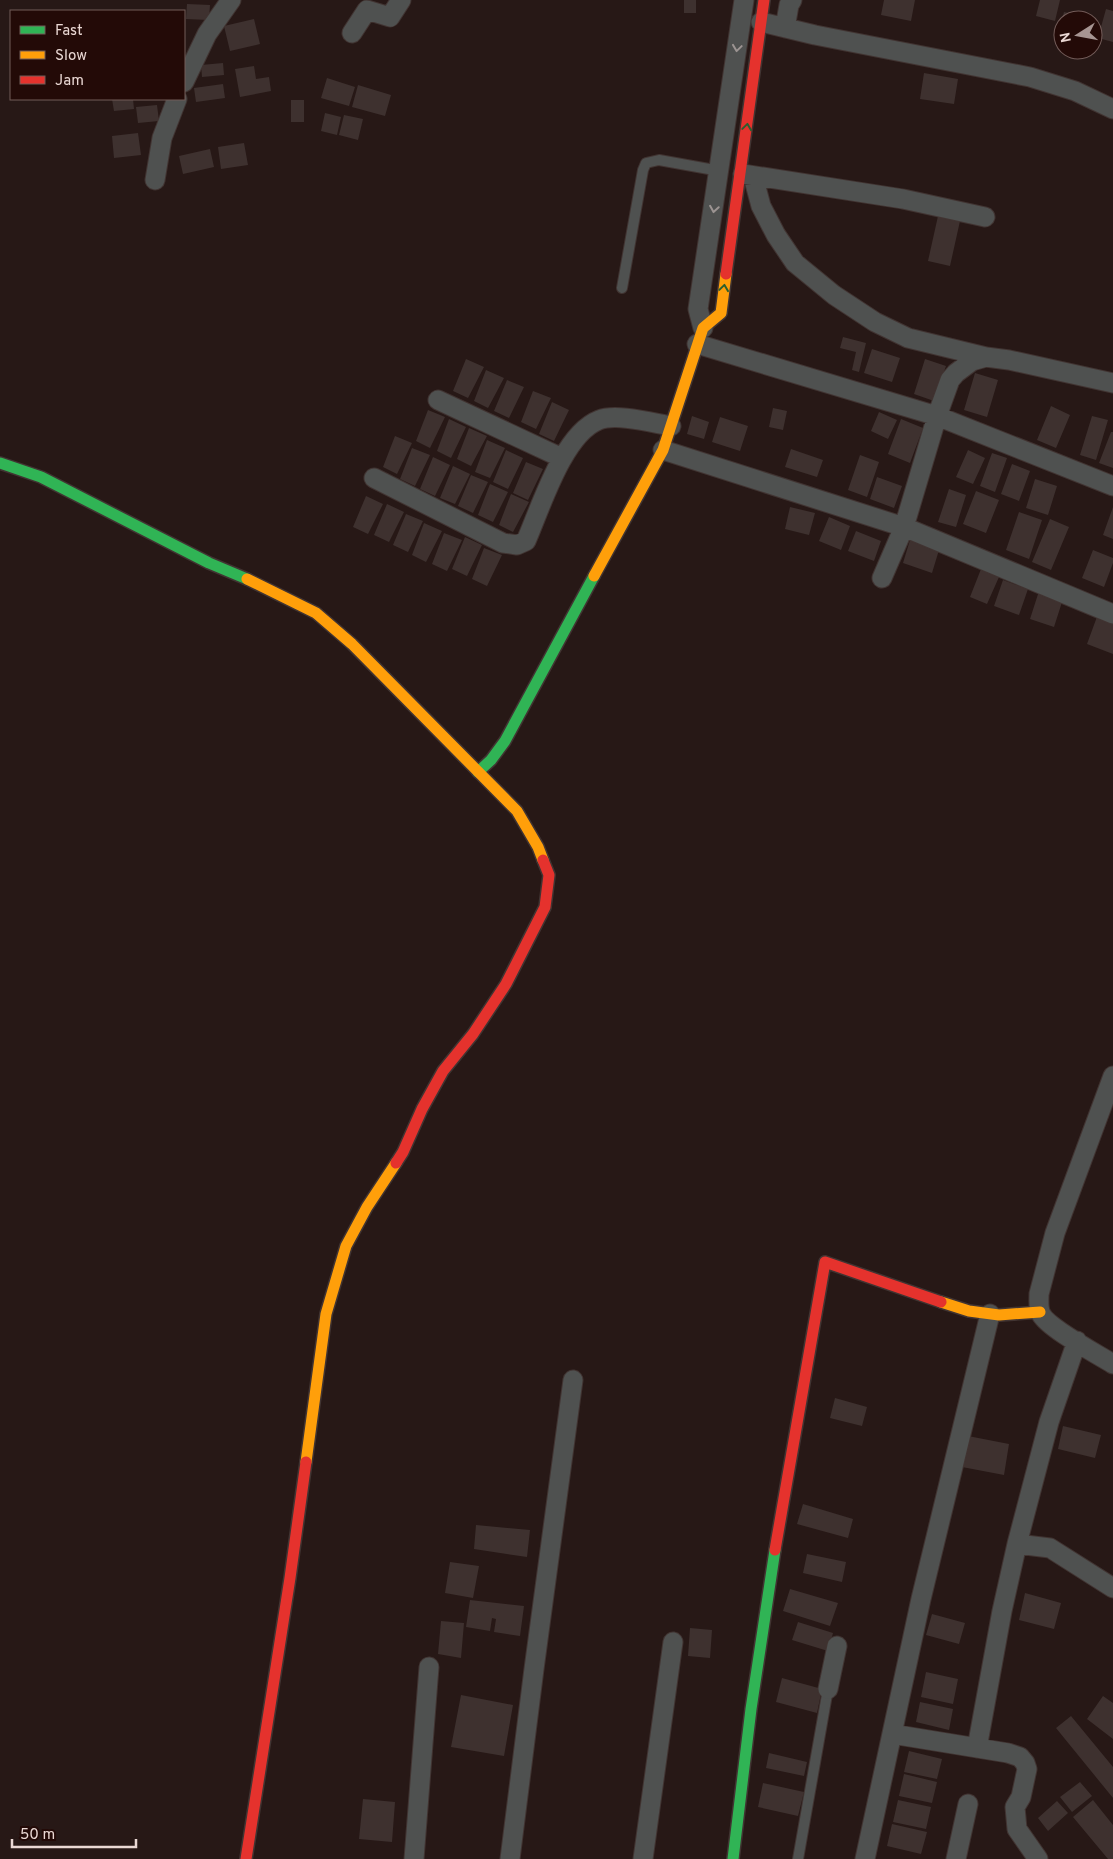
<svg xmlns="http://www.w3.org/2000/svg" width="1113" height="1859" font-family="Overpass,sans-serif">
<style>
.building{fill:#3e312f}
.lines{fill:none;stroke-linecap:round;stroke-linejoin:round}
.lane-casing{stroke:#413432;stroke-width:12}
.street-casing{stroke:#413432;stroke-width:21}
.fast-casing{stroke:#413432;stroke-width:14}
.slow-casing{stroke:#413432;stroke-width:14}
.jam-casing{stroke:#413432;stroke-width:14}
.lane{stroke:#4f5150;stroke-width:10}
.street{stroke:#4f5150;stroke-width:19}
.fast{stroke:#30b455;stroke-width:11}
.slow{stroke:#ff9f0a;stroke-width:11}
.jam{stroke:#e5322d;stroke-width:11}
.oneway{stroke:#9c9492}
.oneway2{stroke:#2a5f2e}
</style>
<rect width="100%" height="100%" fill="#271816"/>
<path class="building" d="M684,0h12v13h-12z
M884,0h31l-4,21 -30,-6z
M1040,0h20l-5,21 -19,-5z
M187,4l23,1 -1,15 -23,-1z
M1106,9l7,2v31l-15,-4z
M1064,12l25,6v2h-26v26l-7,-2z
M254,19l6,25 -30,7 -6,-25z
M223,63l1,12 -22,2 -1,-12z
M254,66l2,13 13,-2 2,14 -31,6 -5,-28z
M924,73l34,6 -4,25 -34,-5z
M327,78l28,9 -6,19 -28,-8z
M223,84l2,14 -29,4 -2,-14z
M358,85l33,10 -6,21 -33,-9z
M112,99h21l1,10 -20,2z
M291,100h13v22h-13z
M157,105l2,16 -21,2 -2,-16z
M325,113l16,4 -4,18 -16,-4z
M344,115l19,4 -5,21 -19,-5z
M138,133l3,22 -27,3 -2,-22z
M244,143l4,22 -27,4 -3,-22z
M210,149l4,18 -31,7 -4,-18z
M938,216l22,5 -10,45 -22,-5z
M843,337l23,6 -7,29 -7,-2 4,-18 -16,-4z
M872,349l28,9 -8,24 -28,-9z
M466,359l18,8 -16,31 -15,-7z
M925,359l21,7 -12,35 -20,-7z
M486,370l18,8 -16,30 -14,-7z
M975,373l23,7 -11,37 -23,-7z
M507,380l17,7 -15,31 -15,-7z
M533,391l18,7 -15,31 -15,-7z
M552,402l17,8 -15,31 -15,-7z
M1051,406l19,9 -14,33 -19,-8z
M773,408l14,3 -4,19 -14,-3z
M428,410l17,7 -15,31 -14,-7z
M879,412l18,8 -9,19 -17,-8z
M692,416l17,6 -5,17 -17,-5z
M1092,416l16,4 -12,40 -16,-5z
M720,417l28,9 -8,25 -28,-9z
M449,419l17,8 -15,31 -14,-7z
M901,419l22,9 -13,35 -22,-9z
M469,428l18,8 -16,30 -14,-7z
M1111,432h2v36l-14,-5z
M395,436l17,7 -15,31 -14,-7z
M487,440l18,8 -15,30 -15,-6z
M412,448l18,7 -15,31 -15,-7z
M791,449l32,11 -6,17 -32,-10z
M506,450l17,8 -15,31 -15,-7z
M968,450l17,8 -12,26 -17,-7z
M992,453l15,5 -12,34 -15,-6z
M860,455l19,7 -12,35 -19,-7z
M433,457l17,8 -15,31 -15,-7z
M526,462l17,7 -15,31 -15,-7z
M1012,464l18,7 -11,30 -18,-7z
M453,466l17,8 -15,30 -15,-6z
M471,475l17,7 -15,31 -15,-7z
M877,477l25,9 -8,22 -24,-9z
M1035,479l22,7 -9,29 -22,-7z
M490,484l18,8 -15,30 -15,-7z
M949,489l17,6 -10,32 -18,-5z
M976,491l23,9 -13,33 -23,-9z
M511,494l18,8 -16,30 -14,-7z
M366,496l17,8 -15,30 -15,-7z
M387,504l17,8 -15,30 -15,-7z
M790,507l25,6 -6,22 -24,-6z
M1113,507v32l-10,-4z
M1019,512l23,8 -13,39 -23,-9z
M406,514l17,7 -15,31 -15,-7z
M829,517l21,9 -9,24 -22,-9z
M1050,519l19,8 -18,43 -19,-8z
M424,523l18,8 -16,31 -14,-7z
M856,531l25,10 -7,20 -26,-10z
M444,533l18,7 -15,31 -15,-7z
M465,537l17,8 -15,31 -15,-7z
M910,540l29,10 -7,23 -29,-10z
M484,548l18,7 -15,31 -15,-7z
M1093,550l20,8v5l-9,24 -22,-9z
M981,569l18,8 -12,27 -17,-7z
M1003,580l25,9 -9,26 -25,-9z
M1039,591l24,8 -9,28 -24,-8z
M1098,614l15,6v34l-26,-10z
M835,1398l32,9 -5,19 -32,-8z
M1063,1426l38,9 -6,23 -37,-9z
M968,1436l41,8 -5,31 -42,-8z
M803,1504l50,15 -5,19 -51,-14z
M476,1525l54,5 -3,27 -53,-8z
M807,1554l39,8 -4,20 -39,-9z
M450,1562l29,4 -6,32 -28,-5z
M790,1589l48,14 -8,23 -47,-15z
M1025,1593l36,10 -7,26 -35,-9z
M470,1600l54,6 -4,30 -26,-4 2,-13 -4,-1 -2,13 -24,-4z
M932,1614l33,9 -6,21 -33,-9z
M441,1621l23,2 -3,35 -23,-4z
M798,1622l35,11 -5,18 -36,-11z
M690,1628l22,2 -2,28 -22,-2z
M926,1672l32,7 -5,25 -32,-7z
M782,1678l40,11 -5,24 -41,-11z
M461,1695l52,10 -9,51 -53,-9z
M1103,1696l10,7v36l-26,-20z
M920,1702l33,7 -4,21 -33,-8z
M1071,1716l42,51v31l-57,-70z
M909,1751l33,8 -5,20 -33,-7z
M769,1753l38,9 -3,14 -38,-8z
M904,1774l33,8 -5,21 -33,-7z
M1080,1782l12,14 -20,16 -12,-15z
M763,1783l41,9 -6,24 -40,-9z
M363,1799l32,3 -3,40 -33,-3z
M898,1800l33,7 -5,22 -33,-7z
M1093,1800l20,25v34h-5l-35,-42z
M1057,1801l11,12 -20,18 -10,-13z
M892,1824l35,8 -6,22 -34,-8z"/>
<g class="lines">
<defs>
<path id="lane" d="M622,288l21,-118 3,-7 13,-3 61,11
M798,1859l30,-170"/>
<path id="street" d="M761,22l54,13 215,42 45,14 38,18
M785,28l4,-23 3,-5
M352,33l15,-23 23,7 11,-17
M184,82l23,-48 24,-34
M743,174l160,25 82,18
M753,176l8,30 15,29 19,28 39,32 41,27 33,16 78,19
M155,180l7,-42 15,-39
M703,328l-5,-19 46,-309
M697,344l240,72 176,70
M438,400l124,58
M663,450l241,77 209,87
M374,478l129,65 14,2 9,-4c15,-34 37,-107 73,-121 17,-7 54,3 72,6
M882,578l22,-51 33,-111 13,-36 6,-7 16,-12 14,-4 23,3 104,23
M1113,1076l-58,157 -16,61c0,7 -1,14 2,20 7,14 56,40 72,50
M1017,1544l33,4 63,40
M828,1689l9,-43
M892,1734l116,19 12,4 5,6 2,6 -6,28 -6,10 2,22 21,30
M977,1748l25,-137 15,-67 32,-122 28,-81
M414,1859l15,-192
M510,1859l24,-190 39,-289
M643,1859l30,-217
M865,1859l56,-260 69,-285
M956,1859l12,-55"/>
<path id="fast" d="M0,463l41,14 168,86 38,16
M478,772l13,-12 14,-19 89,-165
M733,1859l18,-150 24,-159"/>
<path id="slow" d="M594,576l69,-126 40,-122 18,-15 5,-39
M247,579l69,34 36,31 165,167 21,36 5,13
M941,1302l28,9 30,4 41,-3
M306,1462l20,-148 20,-68 21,-39 29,-44"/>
<path id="jam" d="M726,274l38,-274
M396,1163l7,-11 19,-43 21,-38 30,-37 33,-50 39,-77 4,-32 -6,-15
M775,1550l50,-288 116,40
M246,1859l44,-281 16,-116"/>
</defs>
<use href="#lane" class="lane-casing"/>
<use href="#street" class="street-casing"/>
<use href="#fast" class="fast-casing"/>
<use href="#slow" class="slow-casing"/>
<use href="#jam" class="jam-casing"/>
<use href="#lane" class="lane"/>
<use href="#street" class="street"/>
<use href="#fast" class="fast"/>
<use href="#slow" class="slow"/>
<use href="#jam" class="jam"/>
</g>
<defs><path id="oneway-chevron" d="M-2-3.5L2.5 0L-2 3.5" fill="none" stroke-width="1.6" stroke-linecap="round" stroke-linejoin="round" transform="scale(1.25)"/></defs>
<g class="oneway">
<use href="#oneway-chevron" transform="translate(737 48) rotate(98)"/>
<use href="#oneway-chevron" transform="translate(714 209) rotate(99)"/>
</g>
<g class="oneway2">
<use href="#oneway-chevron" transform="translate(747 127) rotate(-82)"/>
<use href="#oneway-chevron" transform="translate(724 288) rotate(-82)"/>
</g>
<rect x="10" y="10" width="175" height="90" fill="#230a07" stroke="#735c59"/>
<rect x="20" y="26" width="25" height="8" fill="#30b455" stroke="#735c59"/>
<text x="55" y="35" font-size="15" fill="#ead8d4">Fast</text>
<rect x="20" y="51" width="25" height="8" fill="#ff9f0a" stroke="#735c59"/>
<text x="55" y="60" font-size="15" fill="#ead8d4">Slow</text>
<rect x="20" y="76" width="25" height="8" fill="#e5322d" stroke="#735c59"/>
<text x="55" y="85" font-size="15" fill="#ead8d4">Jam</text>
<g transform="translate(1078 35) rotate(259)"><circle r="24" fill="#230a07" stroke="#735c59"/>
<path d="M0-4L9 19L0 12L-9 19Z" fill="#a69592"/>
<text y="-8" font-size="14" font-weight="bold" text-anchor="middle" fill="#ead8d4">N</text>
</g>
<path d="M12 1839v8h124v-8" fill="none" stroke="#ead8d4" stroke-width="2.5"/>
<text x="20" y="1839" font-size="15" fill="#ead8d4" stroke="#230a07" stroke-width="4" paint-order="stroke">50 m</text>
</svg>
